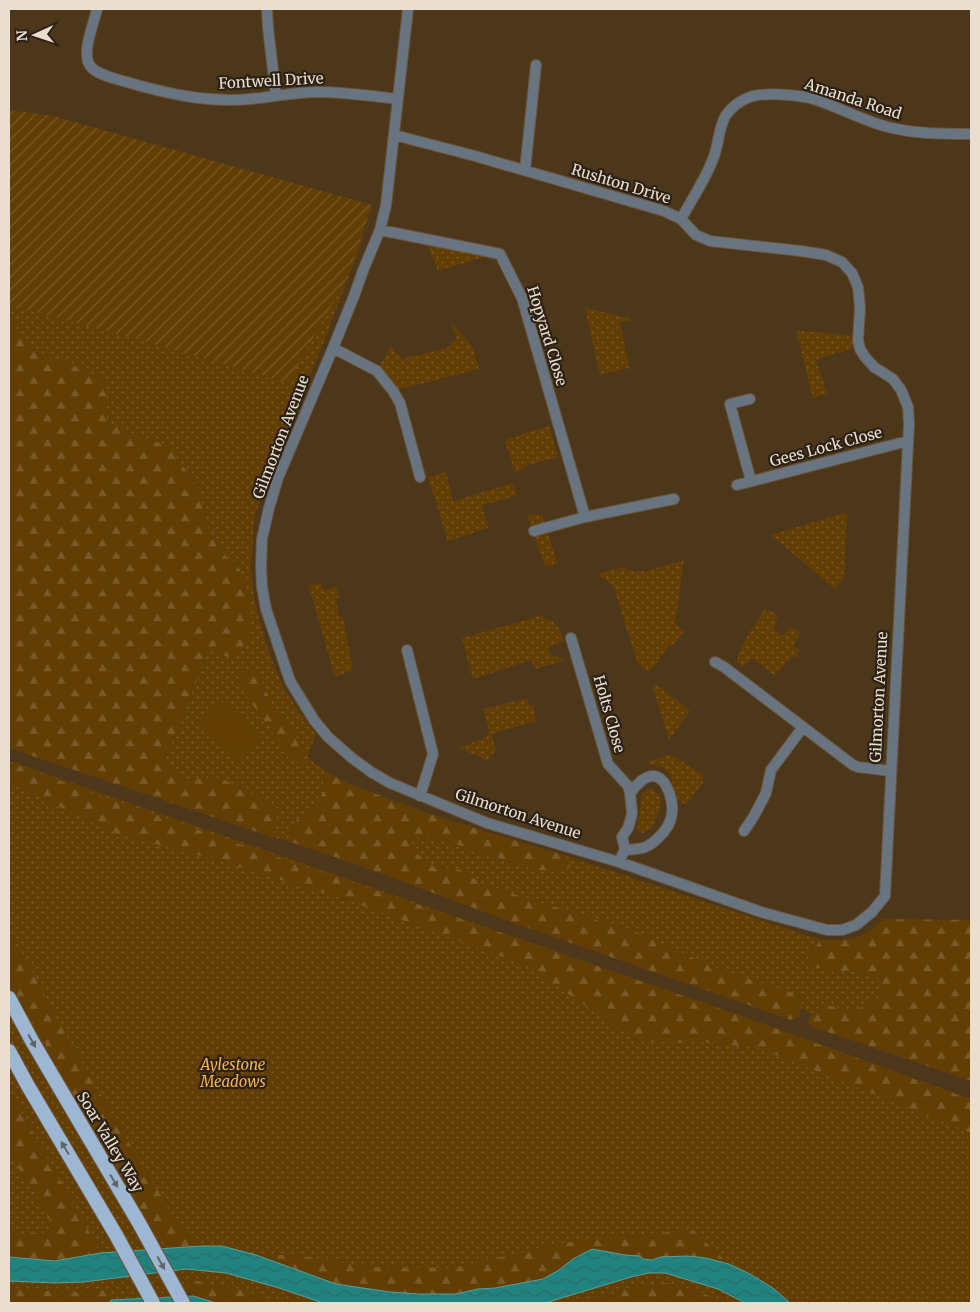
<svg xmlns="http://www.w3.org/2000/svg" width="980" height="1312" font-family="Merriweather,serif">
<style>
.grass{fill:url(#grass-dots);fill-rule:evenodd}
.forest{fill:url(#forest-firs)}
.garden{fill:url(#garden-furrows)}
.pitch{fill:#623e05}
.water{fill:url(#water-waves);stroke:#5d9e97}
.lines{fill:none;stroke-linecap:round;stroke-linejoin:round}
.minor-casing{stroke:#6a553b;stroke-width:12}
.trunk-casing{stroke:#6a553b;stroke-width:16}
.minor{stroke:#697481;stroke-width:10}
.trunk{stroke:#9db6d2;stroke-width:14}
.oneway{fill:#5e646a}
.labels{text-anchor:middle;stroke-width:4.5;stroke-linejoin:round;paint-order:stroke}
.street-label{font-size:15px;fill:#ecdece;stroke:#2b2115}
.park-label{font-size:15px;font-style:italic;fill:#f9b04f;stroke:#2b2115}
</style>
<defs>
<pattern id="grass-dots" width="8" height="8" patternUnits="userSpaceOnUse" patternTransform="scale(1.25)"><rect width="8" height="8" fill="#623e05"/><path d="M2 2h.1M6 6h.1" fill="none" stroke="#795928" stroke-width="1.8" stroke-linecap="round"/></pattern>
<pattern id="forest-firs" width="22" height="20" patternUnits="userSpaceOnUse" patternTransform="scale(1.25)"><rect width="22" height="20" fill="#623e05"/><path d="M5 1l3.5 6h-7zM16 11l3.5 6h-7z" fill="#795928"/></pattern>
<pattern id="garden-furrows" width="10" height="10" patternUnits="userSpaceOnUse" patternTransform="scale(1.25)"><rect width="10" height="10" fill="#623e05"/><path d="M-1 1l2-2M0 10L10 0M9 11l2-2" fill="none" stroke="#795928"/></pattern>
<pattern id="water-waves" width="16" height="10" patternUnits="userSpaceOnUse" patternTransform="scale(1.25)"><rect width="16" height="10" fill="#20837f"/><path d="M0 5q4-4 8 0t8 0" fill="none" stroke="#306965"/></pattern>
</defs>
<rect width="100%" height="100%" fill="#4d371b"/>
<path class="grass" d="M370,220l-45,119 -60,146 -11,35 -3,46 2,26 6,28 7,23 8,23 11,24 15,23 16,21 -9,23 22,17 -6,6 1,11 -11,18 -16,10 -10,22 -15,-4 5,-22 -5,-9 -17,-12 -35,-16 -39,2 -16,-20 44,-111 20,8 20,-58 -11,-34 -9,-5 -20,-26 -12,-49 -29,-39 -61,-22 -1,-10 1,-16 -30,-31 -24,-8 -29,-16 -15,-31v-7l138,37 140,41 60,-108zM260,678l13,28 12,48 -13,-23 -12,-17z
M427,243l63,12 -52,16z
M585,308l52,12 -17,2 9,46 -29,7z
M451,322l22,25 6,22 -86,22 -16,-20 14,-25 11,13 45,-11 10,-9z
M796,330l58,6 2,11 -40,13 11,33 -14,5z
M549,426l9,31 -30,8 -13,8 -10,-33z
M446,472l7,29 60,-18 4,13 -35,9 6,23 -40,13 -20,-64z
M847,512l-3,65 -9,12 -64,-54z
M542,514l16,50 -13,2 -18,-51z
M684,560l-9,64 9,7 -10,14 -6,1 -12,18 -7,8 -8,-6 -3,-1 -25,-80 -15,-10 10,-4 17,-4 2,4h19z
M320,583l4,8 11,-5 5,10 -4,3 3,17 4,1 10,53 -18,7 -26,-91z
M765,609l10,4 2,3 -3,13 8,7 9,-8 10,4 -4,6 -3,8 5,4 -3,8 -5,-2 -16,20 -23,-18 -10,9 -5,-6c2,-14 20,-40 28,-52z
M543,615l1,3c12,2 17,13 20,23l-17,7 4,7 16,5 -32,9 -4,-9 -58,19 -11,-41z
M655,683l35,28 -21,29 -16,-52z
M527,698l2,7h4l3,16 -45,13 5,16 -9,11 -11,-6 -18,-7 29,-11 2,-7 -6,-21z
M670,754l33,21v8l-17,22 -8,-5 -8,-25 -7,-8 -17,-4z
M9,761l741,258 221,80v204h-733l-47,-11 -46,11h-136z
M652,788l9,10 -1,11 -8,19 -9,5 -6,-2 5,-37 5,-5z
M420,837l19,2 73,24 58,3 -4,-10 255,84 -10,12 22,19 27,1 13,3 8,4 1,4 -2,15 -28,14 -13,-4h-21l-6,6 -12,-6 2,-11 -84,-28 -80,-36 -154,-48 -23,-15 -29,-4 -18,-14 -3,-12z"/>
<path class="forest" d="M9,312l15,31 29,16 24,8 26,12 4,19 -1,16 1,10 61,22 29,39 12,50 20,25 9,5c10,30 28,75 -9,92l-20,-7 -44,110 16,20 39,-2 35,16 17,12 5,9 -5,22 -263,-89z
M250,670l10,8 13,28 30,40 4,11 -2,4 -3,5h-3l-14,-12 -13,-23 -28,-38 -6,-20z
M9,762l87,32 195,68 167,56 292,101 221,81v33l-212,-85 -57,-6 -25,1 -42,-3 -107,-74 -178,-65 -134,-41 -101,-27 -106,-50z
M329,774l9,4 6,4 83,31 139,43 5,10 -11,4h-24l-97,-31 -19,-2 -9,3 4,12 17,14 29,4 23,15 154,48 80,36 84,27 -2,20 -9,4 -269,-94 -175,-65 -60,-20 10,-22 16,-10 11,-18c-3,-8 0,-12 5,-17z
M883,919l88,1v161l-158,-54 -5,-5c10,-23 24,-16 44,-10l28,-14 2,-15 -1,-4c-7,-4 -15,-6 -23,-7 -17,-2 -36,1 -49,-10l2,-10 10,-12c28,1 42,0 62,-21z
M9,928l63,119 108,181 21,18 -27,2 -16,-10 -95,-162 -54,-96z
M9,1092l69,119 22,42 -45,8 -46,-4v-26l11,3 35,-2 -10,-22 -26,-41 -10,-20z
M693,1230l36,34 -23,-6 -45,-1 -9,3 -9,-1 -4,-3 -14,-1 -18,-4 -34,8 -14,11 -16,9 -48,9 -17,1 -22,5h-38l-28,-2 -54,-8 -80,-29h39l74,12 84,1 130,-29z
M183,1280h9l55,11 22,12h-53l-23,-7z
M667,1283l28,7 32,13h-92l-4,-1 -6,1h-49l10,-3 27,-6 19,-8z
M9,1290l69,2 29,-2 4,10 -2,3h-100z"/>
<path class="garden" d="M9,110l44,6 319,89 -22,67 -62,111 -141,-41 -138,-37z"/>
<path class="pitch" d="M225,700l38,39 -26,26 -39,-40z"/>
<path class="water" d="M201,1246h21l34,9 80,29 54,8 28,2h38l22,-5 17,-1 48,-9 16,-9 14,-11 19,-10 33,6 14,1 4,3 9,1 9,-3 26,-1 19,2 23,6 19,9 25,15 17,15h-45l-27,-14 -53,-16h-16l-18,4 -86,26h-222l-44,-15 -53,-15 -40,-4 -102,13 -29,1 -46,-2v-24l46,4 45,-8z
M193,1296l23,7h-107l2,-3z"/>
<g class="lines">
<defs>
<path id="minor" d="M97,9c-3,14 -15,42 -8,55 5,10 24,14 34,17 41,12 83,22 127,18 23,-2 45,-7 68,-7 26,0 54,4 79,7
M267,9l1,19 8,68
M394,135l81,21 189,55 17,8 15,16 14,6 91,10 25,4 16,7 10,11 6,14 2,21 -2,32 2,9 5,8 9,10 19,12 8,11 7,17 1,17 -24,472 -13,16 -16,13 -14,5h-15l-66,-18 -142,-50 -132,-39 -97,-40 -19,-11 -19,-14 -24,-21 -14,-17 -24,-39 -24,-72 -4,-22 -1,-20 1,-28 7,-31 9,-30 55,-130 21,-52 10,-28 16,-38 6,-25 22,-196
M525,170l11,-105
M681,219c11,-20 24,-39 32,-60 6,-14 5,-31 13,-44 6,-8 15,-15 24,-18 13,-5 46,-2 60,1 28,8 54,24 82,30 26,6 53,6 79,6
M380,230l120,24 22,44 63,219
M333,348l44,23 16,20 7,12 20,74
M750,399l-20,5 21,77
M737,485l171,-44
M534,531l51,-14 89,-18
M571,638l37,126 20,22 2,7 2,19 -1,6 -3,10 -6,9 3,12 -6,13
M407,650l26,104 -13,42
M715,662l9,5 129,98 5,2 33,4
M744,831l10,-15 12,-23 5,-23 32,-43
M625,849c3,0 8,1 11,0 8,0 16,-5 21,-10 8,-7 14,-15 15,-26 2,-14 -8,-47 -28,-34 -5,3 -10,9 -14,14"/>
<path id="trunk" d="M9,998l23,43 107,182 44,80
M9,1051l19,35 88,149 37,68"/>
</defs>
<use href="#minor" class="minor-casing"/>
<use href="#trunk" class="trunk-casing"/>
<use href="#minor" class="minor"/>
<use href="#trunk" class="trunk"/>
</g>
<defs><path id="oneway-solid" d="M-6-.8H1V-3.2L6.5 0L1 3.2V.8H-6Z" transform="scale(1.25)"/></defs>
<g class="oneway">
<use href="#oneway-solid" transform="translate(32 1041) rotate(61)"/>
<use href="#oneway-solid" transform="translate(65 1148) rotate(-121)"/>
<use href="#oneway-solid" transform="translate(114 1181) rotate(59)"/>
<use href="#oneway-solid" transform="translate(161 1263) rotate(61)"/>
</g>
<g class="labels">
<g class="street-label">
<text transform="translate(271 81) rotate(-3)" y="5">Fontwell Drive</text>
<text transform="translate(853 99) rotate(18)" y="5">Amanda Road</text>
<text transform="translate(621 184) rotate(17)" y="5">Rushton Drive</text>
<text transform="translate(547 336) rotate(73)" y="5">Hopyard Close</text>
<text transform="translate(281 437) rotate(-69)" y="5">Gilmorton Avenue</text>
<text transform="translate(826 447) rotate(-15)" y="5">Gees Lock Close</text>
<text transform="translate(879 697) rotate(-87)" y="5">Gilmorton Avenue</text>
<text transform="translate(609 714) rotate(74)" y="5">Holts Close</text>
<text transform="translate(518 814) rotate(18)" y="5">Gilmorton Avenue</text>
<text transform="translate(110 1142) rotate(59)" y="5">Soar Valley Way</text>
</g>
<g class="park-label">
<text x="233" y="1070">Aylestone<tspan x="233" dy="17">Meadows</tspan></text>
</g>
</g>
<rect width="980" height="1312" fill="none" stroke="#ecdece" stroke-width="20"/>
<g transform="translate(35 35) rotate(267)" stroke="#2b2115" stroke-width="4" paint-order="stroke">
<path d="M0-4L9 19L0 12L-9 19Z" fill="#ecdece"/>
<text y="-8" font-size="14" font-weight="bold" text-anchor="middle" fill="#ecdece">N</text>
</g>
</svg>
